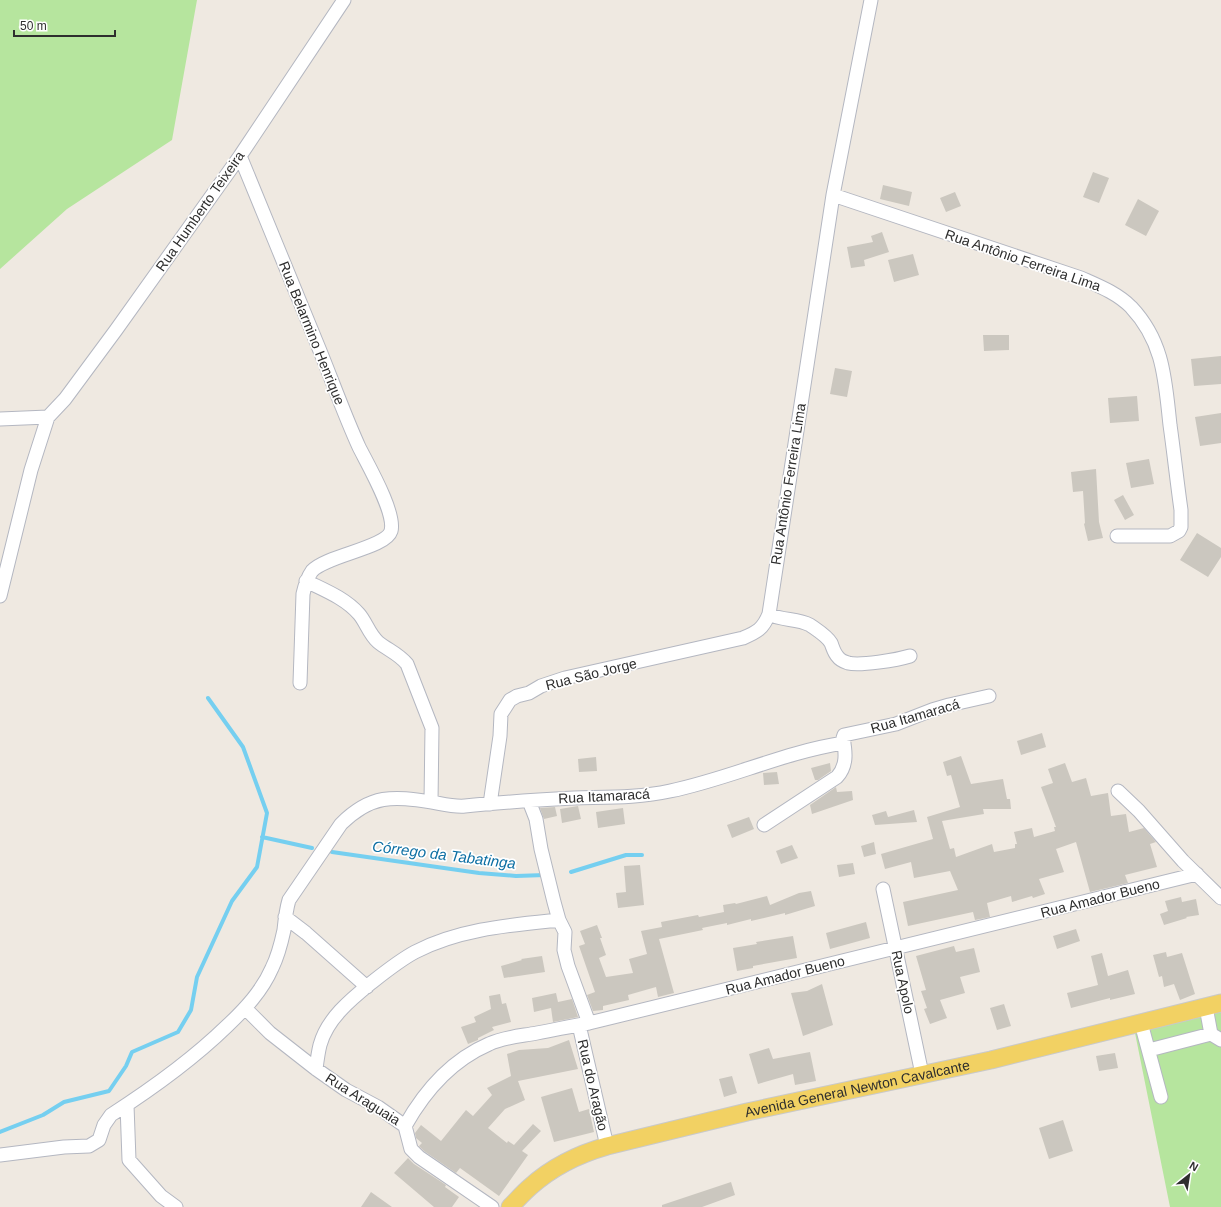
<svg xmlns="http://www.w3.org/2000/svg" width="1221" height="1207" font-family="Arial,sans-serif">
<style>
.green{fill:#b6e59e}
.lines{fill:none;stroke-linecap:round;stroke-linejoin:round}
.stream{stroke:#75cff0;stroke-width:4}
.building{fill:#cbc7bf}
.minor-casing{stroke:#b4b7c1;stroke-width:15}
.major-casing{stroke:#c9c9c9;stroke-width:19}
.minor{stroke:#fff;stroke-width:13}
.major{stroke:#f2d163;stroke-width:17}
.labels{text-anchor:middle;stroke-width:3.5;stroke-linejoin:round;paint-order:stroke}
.street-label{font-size:14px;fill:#2e2e2e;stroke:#fff}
.water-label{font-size:15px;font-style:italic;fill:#0d6fa3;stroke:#fff}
</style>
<rect width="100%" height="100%" fill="#efe9e1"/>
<path class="green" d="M0,0h197l-25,140 -105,69 -67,60z
M1221,1011v196h-51l-35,-174z"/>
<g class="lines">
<path class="stream" d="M262,837l50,11
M332,852l147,21 37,3 29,-1
M571,872l55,-17h16
M0,1132l43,-17 21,-13 45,-11 17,-25 6,-14 46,-20 13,-22 6,-33 35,-76 25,-34 10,-54 -24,-66 -35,-49"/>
</g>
<path class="building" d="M1093,172l16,6 -10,25 -16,-6z
M883,185l29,7 -3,14 -29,-7z
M955,192l6,14 -15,6 -6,-14z
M1138,199l21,12 -13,25 -21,-11z
M882,232l7,20 -25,8 1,6 -14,2 -4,-21 26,-5 -2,-6z
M913,254l6,21 -25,7 -6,-22z
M983,335h26v15l-25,1z
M1221,356v28l-27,2 -3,-27z
M835,368l17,3 -5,26 -17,-3z
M1137,396l2,25 -29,2 -2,-25z
M1221,413v30l-21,3 -5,-29z
M1149,459l5,25 -23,4 -5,-25z
M1096,469l3,53 4,16 -15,3 -4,-17 1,-1 -2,-32 -10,1 -2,-20z
M1123,495l11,20 -9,5 -11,-20z
M1197,533l24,15v9l-13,20 -28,-17z
M1042,733l4,14 -25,8 -4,-14z
M961,756l10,28 32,-5 4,20h3l1,10h-28l1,5 -42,7 8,28 4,-1 2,9 36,-13 2,8 21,-4v-4h2l-3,-12 18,-4 2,9 21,-6 -1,-4h2l-15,-40 12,-4 -5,-14 17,-6 7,19 14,-4 5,18 17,-3 3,23 15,-2 3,18 15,-4 12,14 -6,2 7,23 -32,8 3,8 -38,9 -14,-50 -20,7 8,23 -25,7 6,15 -12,4 -1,-2 -20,6 -1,-6 -24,7 3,14 -15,3 -2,-8 -65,14 -5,-24 55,-12 -8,-19 -36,7 -3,-16 -26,7 -4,-15 52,-15 -6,-22 33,-10 -9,-32 -4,1 -4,-14z
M596,757l1,14 -18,1 -1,-13z
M830,763l1,8 -13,9h-3l-4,-12z
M777,772l2,12 -15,1 -1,-12z
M836,787l1,5 15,-1 1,9 -41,14 -2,-9z
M578,806l3,13 -19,4 -2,-14z
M555,807l2,9 -13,3 -4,-11z
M623,808l2,16 -27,4 -2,-16z
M914,810l3,12 -42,3 -3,-10 14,-4 2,6z
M749,817l5,12 -22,9 -5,-13z
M874,842l2,12 -12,3 -3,-11z
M792,845l6,13 -17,6 -5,-13z
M853,863l2,11 -16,3 -2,-12z
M640,865l4,40 -26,3 -2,-15 10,-1 -2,-26z
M811,891l4,15 -30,9v-2l-34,8v-2l-24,6v-2l-25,5 1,2 -44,9 15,54 -16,4 -2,-10 -28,8 1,5 -26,6v4l-10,1 -6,-16 8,-3 -16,-46 6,-2 -5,-13 17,-6 5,13h-2l6,17 -7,3 7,19 27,-4 -4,-14 18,-5 -6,-23 21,-4 -1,-5 37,-7 1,2 25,-5 -1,-7 12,-2 1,1 31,-8 3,9 29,-12z
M1181,897l1,5 14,-3 3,16 -13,2 1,1 -23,7 -4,-11 8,-3 -3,-10z
M866,922l4,16 -40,11 -4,-16z
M1076,929l4,12 -23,8 -4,-13z
M793,936l4,22 -44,8v2l-16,3 -4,-23 24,-4 -1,-2z
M954,946l2,6 18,-4 6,24 -20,5 5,16 -25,7 7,18 -17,6 -6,-15 3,-1 -6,-17 5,-1 -10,-34z
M1166,952l1,5 15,-4 13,41 -15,6 -6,-16 -10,3 -2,-11 -3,1 -6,-22z
M1102,953l6,23 20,-6 7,24 -25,6v-2l-39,10 -4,-15 31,-8 -7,-29z
M542,956l3,16 -41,6 -3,-12 21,-6 -1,-1z
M822,984l11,41 -30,11 -12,-43 16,-2z
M556,993l2,9 14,-3 6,18 -25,5 -2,-14 -17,4 -2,-14z
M500,994l2,10 4,-1 5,19 -19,5 2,3 -16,8v2l-10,4 -7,-17 15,-5 -2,-5 17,-8 -2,-13z
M1004,1004l7,22 -14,4 -7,-22z
M569,1040l9,29 -60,12 7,19 -20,9 -17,19 19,15 1,-2 6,4 19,-21 8,7 -19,20 6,4 -29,41 -39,-28 -4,5 -32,-22 -5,-5 3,-3 -6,-5 -1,-5 6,-8 20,16 25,-31 7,6 19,-21 -5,-7 24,-12 -4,-22 12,-4 29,-2z
M769,1048l4,11 37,-7 6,29 -21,4 -2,-11 -35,10 -9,-30z
M1115,1053l3,15 -19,3 -3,-15z
M732,1076l5,17 -13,4 -5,-18z
M572,1088l7,24 10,-3 5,23 -40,10 -13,-45z
M1063,1120l10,31 -24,8 -10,-31z
M408,1158l6,6 32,21 -1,2 14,10 -7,10h-18l-40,-34z
M731,1182l4,13 -33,12h-40v-2z
M371,1192l21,15h-31z"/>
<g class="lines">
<defs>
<path id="minor" d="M240,156c26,63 52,127 78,190 14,34 26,68 41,101 9,18 37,66 32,84 -5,17 -64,24 -79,40 -5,7 -7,14 -9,23l-3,89
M833,195l248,83c18,8 36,15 50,29 33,35 34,73 39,118 4,28 7,57 11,85v17l-2,4 -9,5h-53
M0,419l48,-2
M306,581c18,9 39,17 53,33 7,8 10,20 19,28 10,8 21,12 29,22l25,64 -1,74
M0,596l31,-126 17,-53 17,-18 51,-69 124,-174 104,-156
M769,614c13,7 28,4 41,11 7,5 17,11 21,18 2,5 3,10 7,14 2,3 7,5 10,6 12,3 49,-3 62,-7
M1118,791l21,20 44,50 38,37
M529,801l7,18 5,30 13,53 5,18 6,12 -1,18 4,16 21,57
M490,804l10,-68 1,-22 9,-14 7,-4 12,-3 12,-7 24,-8 178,-40c14,-6 20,-9 26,-24l64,-419 38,-195
M764,825l73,-48c10,-11 9,-24 6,-39l1,-3 52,-11 36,-14 17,-5 40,-9
M883,889l39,185
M285,917l21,16 61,54
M1206,1007l5,27 10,6
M245,1008l25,25 46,36 30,21 32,17 27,19 6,23 8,8 73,50
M1141,1023l20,74
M579,1025l28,121
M1149,1050l62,-16
M316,1069c1,-8 2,-16 4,-24 7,-26 30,-45 51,-62 14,-11 29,-23 44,-31 44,-23 96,-27 144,-32
M127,1105l2,55 32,36 15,11
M405,1126c19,-34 47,-66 84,-82 15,-7 32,-8 48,-11 17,-3 34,-7 52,-10l608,-149
M0,1155l64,-8 25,-1 10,-6 5,-15 7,-10c42,-27 81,-55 116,-89 18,-17 35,-35 45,-58 6,-12 9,-24 12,-38 1,-10 2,-20 5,-30l52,-76c30,-30 52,-28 91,-22 11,2 22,5 33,4 36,-4 72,-6 109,-8 32,-1 64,0 96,-7 59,-12 114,-39 174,-48"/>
<g id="major">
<path id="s1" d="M510,1207c7,-7 13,-14 20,-20 22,-20 49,-33 77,-41l140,-34 244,-52 230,-57"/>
</g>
</defs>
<use href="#minor" class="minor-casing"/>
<use href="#major" class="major-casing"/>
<use href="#minor" class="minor"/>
<use href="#major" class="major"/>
</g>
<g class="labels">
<g class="street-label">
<text transform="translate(200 211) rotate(-55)" y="5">Rua Humberto Teixeira</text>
<text transform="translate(1023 260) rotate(19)" y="5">Rua Antônio Ferreira Lima</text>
<text transform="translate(312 333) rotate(68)" y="5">Rua Belarmino Henrique</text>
<text transform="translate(788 484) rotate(-81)" y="5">Rua Antônio Ferreira Lima</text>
<text transform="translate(591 674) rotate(-14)" y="5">Rua São Jorge</text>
<text transform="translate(915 716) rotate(-16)" y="5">Rua Itamaracá</text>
<text transform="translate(604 796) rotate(-3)" y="5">Rua Itamaracá</text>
<text transform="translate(1100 898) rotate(-14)" y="5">Rua Amador Bueno</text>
<text transform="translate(785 975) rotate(-14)" y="5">Rua Amador Bueno</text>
<text transform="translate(903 982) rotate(78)" y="5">Rua Apolo</text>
<text transform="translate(593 1085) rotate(77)" y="5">Rua do Aragão</text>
<text dy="5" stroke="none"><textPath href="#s1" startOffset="373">Avenida General Newton Cavalcante</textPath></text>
<text transform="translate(363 1099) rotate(32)" y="5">Rua Araguaia</text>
</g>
<g class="water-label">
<text transform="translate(444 855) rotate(7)" y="5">Córrego da Tabatinga</text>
</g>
</g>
<g transform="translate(1189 1175) rotate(30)" stroke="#ffffff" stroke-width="3" paint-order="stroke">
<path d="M0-3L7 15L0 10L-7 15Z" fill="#2e2e2e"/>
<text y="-6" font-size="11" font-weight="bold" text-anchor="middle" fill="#2e2e2e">N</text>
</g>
<path d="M14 30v6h101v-6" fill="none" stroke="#2e2e2e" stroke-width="2"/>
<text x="20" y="30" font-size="12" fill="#2e2e2e" stroke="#ffffff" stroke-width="3" paint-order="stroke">50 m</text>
</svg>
